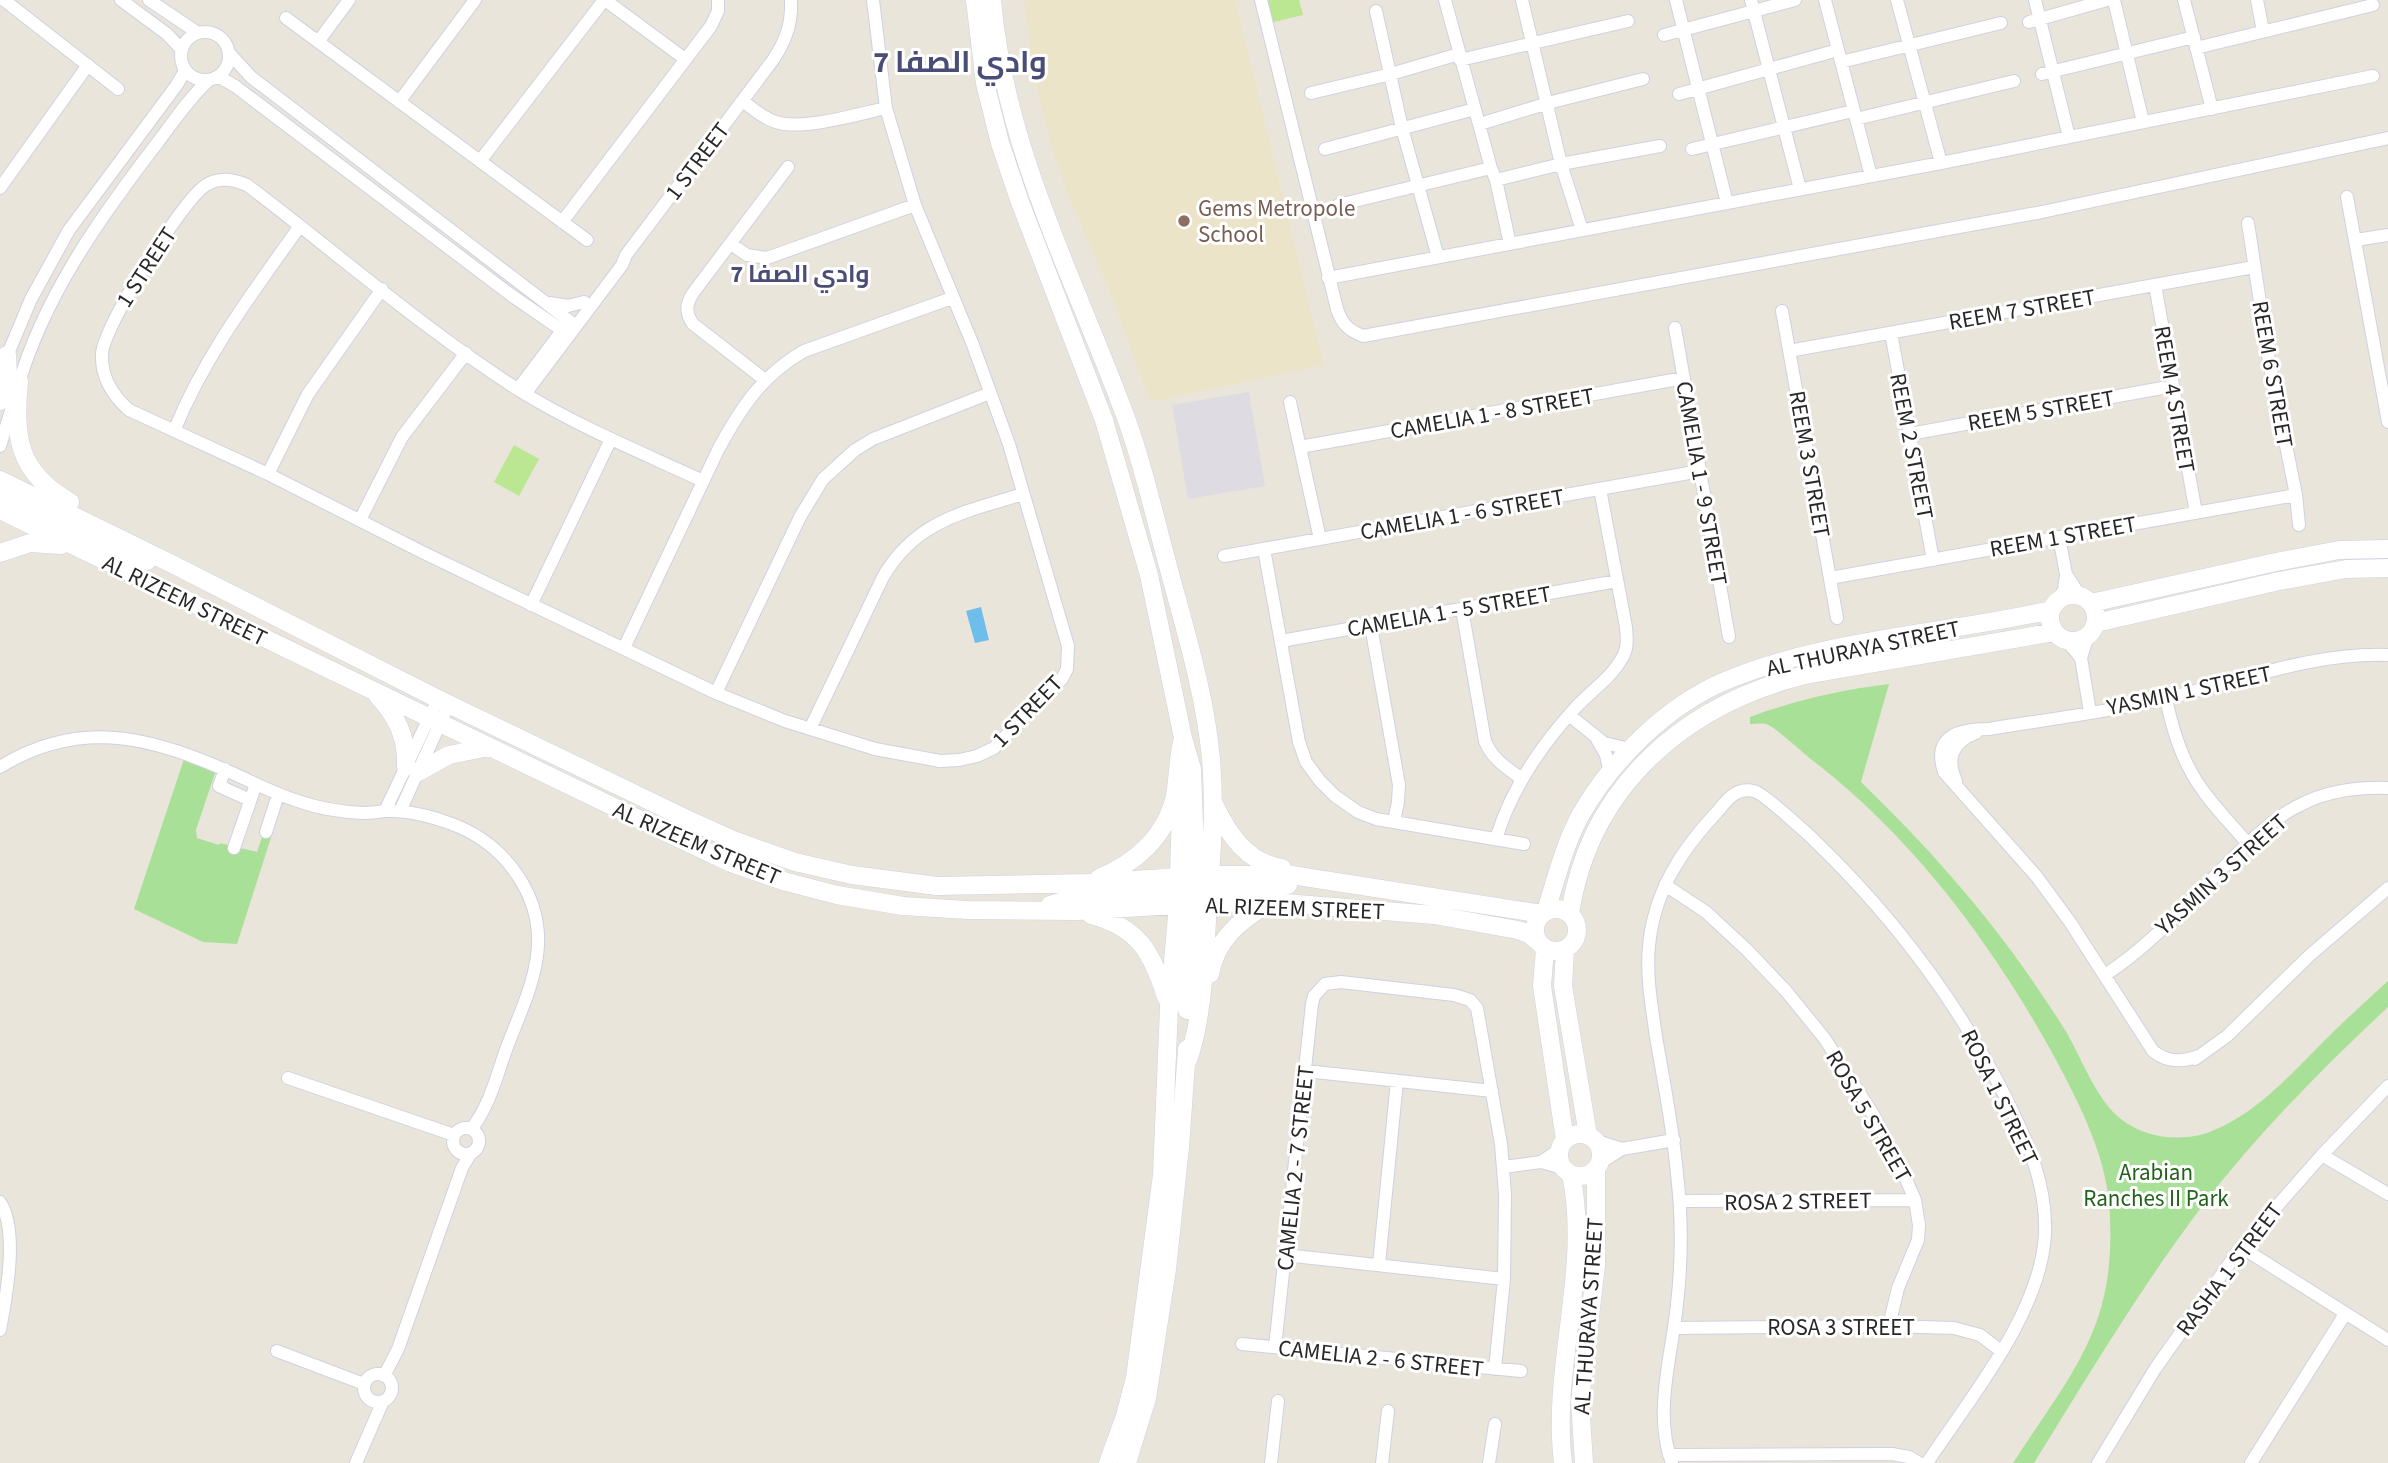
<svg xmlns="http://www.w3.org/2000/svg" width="2388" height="1463" font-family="'Source Sans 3',Cairo,sans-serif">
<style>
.industrial{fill:#dedbe3}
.education{fill:#ece4c9}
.green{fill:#a9e097}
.pitch{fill:#bbe793}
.water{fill:#6fbdea}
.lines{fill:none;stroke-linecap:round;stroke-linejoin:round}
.street-casing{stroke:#cfd1e1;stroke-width:14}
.secondary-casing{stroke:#cfd1e1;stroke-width:19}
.street{stroke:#fff;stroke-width:12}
.secondary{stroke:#fff;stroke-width:18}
.education-dot{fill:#8d6e63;stroke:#fff;stroke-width:2.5}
.labels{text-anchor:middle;stroke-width:6;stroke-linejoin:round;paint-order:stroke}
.street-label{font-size:23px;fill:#282828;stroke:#fff}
.education-label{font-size:23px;fill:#785e54;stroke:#fff;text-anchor:start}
.park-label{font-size:23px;fill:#23621b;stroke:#fff}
.neighbourhood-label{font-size:24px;font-weight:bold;fill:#4a4e77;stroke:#fff}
.district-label{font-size:30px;font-weight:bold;fill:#4a4e77;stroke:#fff}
</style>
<rect width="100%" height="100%" fill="#eae5da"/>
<path class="industrial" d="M1249,392l16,94 -77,13 -16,-94z"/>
<path class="education" d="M1024,0h211l89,365 -174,37 -39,-107 -44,-102 -15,-44 -19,-74z"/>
<path class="green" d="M1889,684l-28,98c62,60 120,124 169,195 13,19 26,38 38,58 14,25 30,67 53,84 24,19 57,23 86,14 48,-17 84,-59 119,-94 20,-20 41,-39 62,-58v26c-66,62 -130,126 -185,198 -62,82 -115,171 -169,258h-21c33,-52 78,-106 91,-167 6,-26 7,-52 6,-79 -1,-56 -29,-110 -55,-159 -61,-111 -138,-216 -239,-295 -10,-7 -40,-36 -50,-39 -4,-1 -11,0 -16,0v-7c46,-17 90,-27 139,-33z
M186,753l31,14 -21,63 1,8 22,7 1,-2 37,9 10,-30 8,3 -38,119 -34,-2 -69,-33z"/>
<path class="pitch" d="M1264,0h35l4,15 -33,8z
M514,445l25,14 -20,37 -25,-14z"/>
<path class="water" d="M981,607l8,33 -14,3 -9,-32z"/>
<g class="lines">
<defs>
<path id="street" d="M4,0l114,89
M121,0l46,34 15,16
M149,0l49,33
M605,0l80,59
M1261,0l76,309c5,15 11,21 26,27l679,-124 346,-74
M1445,0l46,168 5,12 14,64
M1522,0l39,164 21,66
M1676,0l51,203
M1751,0l49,189
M1825,0l46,176
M1897,0l44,163
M2035,0l34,137
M2114,0l29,122
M2184,0l28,109
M2257,0l6,31
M1376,11l26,117 36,129
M286,18l301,222
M2029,22l78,-22
M181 56a24 24 0 1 1 48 0a24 24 0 1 1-48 0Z
M1664,35l131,-35
M318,42l31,-42
M2196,48l177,-43
M230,54l21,23 325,249
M1460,60l168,-39
M1841,62l160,-39
M2042,74l152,-37
M217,78h4l14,8 276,209 58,40
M1311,93l80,-19 68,-20
M1679,94l159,-44
M743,101c10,8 20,17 33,21 26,9 82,-8 110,-14
M399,102l76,-102
M1856,119l158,-38
M1480,124l68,-21 95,-24
M1325,149l150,-40
M1692,149l161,-38
M480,161l124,-161
M1496,180l65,-16 99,-18
M0,188l88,-123
M2347,197l41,225
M1338,205l153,-37
M562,222l149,-196 7,-15v-11
M2248,223l21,138 27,134 3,30
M2356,240l32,-5
M731,244l16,11 20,3 148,-53
M1328,278l613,-115 432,-87
M2155,285l41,228
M550,303l18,3 16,-4
M1782,311l55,307
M1675,328l54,309
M1891,333l42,227
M1789,351l465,-84
M5,361l26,-62 38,-69 107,-144 8,-13v-6
M765,380l-72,-56c-8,-11 -7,-20 0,-31l95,-126
M18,386c26,-90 83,-170 140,-244 16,-21 31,-44 51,-62
M518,389l49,-65
M525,394l97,-129 4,-10 147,-195c13,-20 19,-36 18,-60
M1290,402l30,137
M174,431c31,-76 79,-139 126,-205
M1910,434l263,-48
M0,446l13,-42
M1300,447l384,-69
M268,474l40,-80 74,-105
M703,481c-60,-28 -124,-54 -181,-89 -95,-60 -185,-139 -275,-207 -14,-6 -28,-8 -41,0 -23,14 -103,142 -104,169 -1,23 10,41 27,56l139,64 156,79 292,140 69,28 90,28 65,12 19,-1 18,-4 17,-8 68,-69 5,-10 1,-23 -59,-202 -36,-99 -58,-140 -29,-97 -13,-108
M360,520l42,-83 64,-84
M2059,537l7,37 14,22
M1264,549l35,193 7,20 14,19 15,15 23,16 18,7 148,25
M1224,556l476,-85
M1830,578l466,-83
M2058,601l6,-12 2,-14
M531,605l80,-166
M1462,609l23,132c7,18 22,27 37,38
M1371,626l28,159 -1,17 -4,19
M2088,635l-7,23 9,54
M2065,639l16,19
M1281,641l336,-60
M624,648l94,-198c22,-41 44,-75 86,-99l148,-53
M716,693l84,-176 23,-38 32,-29 18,-11 117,-46
M2166,699c5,23 11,46 22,67 14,29 39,53 60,78
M1569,715l35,28 26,6
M810,729l73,-152c33,-57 82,-65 140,-83
M1597,739l9,16 4,18
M0,767c76,-47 146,-32 223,2 26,11 51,25 78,33 20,7 41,10 62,11 8,0 14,-1 22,-2 22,-1 46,5 67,13 54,20 93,74 85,132 -4,31 -19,62 -30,91 -10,27 -17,59 -36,82
M225,769l-6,17 31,14
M1956,781c-10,-22 -4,-39 20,-48
M385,811l53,-112
M400,811l49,-107
M266,832l12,-37
M1496,839c15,-50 46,-95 81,-133 15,-16 35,-29 45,-48 6,-9 5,-20 4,-31l-26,-138
M234,848l22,-64
M1665,885l41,27 41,38 39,41 39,48 49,77 32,63 9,21 4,25 -1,15 -20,48 -9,38
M2105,975c46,-30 85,-74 123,-112 23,-23 47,-47 76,-60 27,-13 55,-16 84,-15
M2199,1056c-17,6 -31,7 -46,-5l-83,-129 -33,-45 -93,-105c-12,-37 16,-43 45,-43 60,-10 121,-17 179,-31 72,-17 146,-46 220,-43
M2195,1059l32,-23 83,-81 78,-67
M1306,1071l186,20
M288,1078l166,57
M453 1141a13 13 0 1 1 26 0a13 13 0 1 1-26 0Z
M1597,1141l25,8
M2322,1155l66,39
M1541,1162l22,6
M1600,1163l22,-14 52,-9
M1504,1167l37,-5 18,-12
M1680,1201l235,-1
M0,1202c19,28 6,96 0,128
M2241,1247l147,93
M1285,1255l219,24
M1379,1264l18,-183
M1674,1328l215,-2 65,2 26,7 21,16
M1242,1344l279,27
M1275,1347l37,-343 2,-8 11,-12 16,-2 113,13 16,5 7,8 24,136 4,51 -1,84 -9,90
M277,1351l87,33
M364 1388a14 14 0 1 1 28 0a14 14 0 1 1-28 0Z
M384,1376l14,-27 64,-181 9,-15
M1669,1455l223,-1 17,3 10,6
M356,1463l27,-62
M1271,1463l7,-62
M1382,1463l6,-52
M1489,1463l6,-39
M1672,1463c-19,-50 0,-108 5,-159 5,-43 5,-87 0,-130 -4,-46 -13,-91 -21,-137 -4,-30 -10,-60 -7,-91 5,-54 32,-96 68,-134 10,-12 19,-25 37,-21 11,3 49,39 59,48 78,75 143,160 192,257 22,44 42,88 40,138 -4,79 -75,164 -118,229
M2098,1463l57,-94 86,-122 81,-92 66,-69
M2251,1463l94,-149"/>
<path id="secondary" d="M975,0l10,83 15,60 20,59 84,218 45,155 34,163 9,31 4,107 3,11
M992,0c12,143 78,270 128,402 21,53 33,109 48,164 17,64 37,127 43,193 4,48 1,95 -3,143 -3,49 -4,113 -20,158
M0,359l7,-4 1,21 -8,25
M19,381c-5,56 -2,91 51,121
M0,480l172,84 266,135 249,120 46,21 62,22 57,13 85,11 151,-3 122,-8 75,-1 257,40
M0,495l125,59 22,7
M0,510l680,329 51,24 52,18 54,14 66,11 64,4 110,1 131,-8 64,-1 162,13 84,15 11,4 8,7
M0,553l30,-10 31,2
M2050 618a23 23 0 1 1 46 0a23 23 0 1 1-46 0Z
M2091,603l185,-41 63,-12 49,-1
M2096,623l183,-42 67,-12 42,-1
M378,696c19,21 29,41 28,70
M418,772l31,-17 40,-8
M1214,804c14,30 33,59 68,64
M1099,878c37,-15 67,-42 76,-82 3,-18 3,-36 7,-54
M1200,889l88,-4
M1050,905l21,-6 111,-10
M1535 930a21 21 0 1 1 42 0a21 21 0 1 1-42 0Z
M1546,911c10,-32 18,-65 34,-95 31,-55 86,-110 145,-135 99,-42 221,-47 326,-71
M1570,914c19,-127 114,-209 235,-239l250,-43
M1091,915c47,12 61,37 75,82
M1545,949l-3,37 23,154
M1565,950l-2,36 25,149
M1210,974c6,-34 30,-54 58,-70
M1187,1010l5,-115
M1559 1155a21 21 0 1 1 42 0a21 21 0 1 1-42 0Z
M1108,1463l17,-47 10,-38 27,-203 7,-168 9,-102 4,-125
M1127,1463l20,-65 20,-129 13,-122 7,-98
M1563,1463c-12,-96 28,-193 8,-289
M1584,1463l-4,-62 16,-136v-95"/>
</defs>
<use href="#street" class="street-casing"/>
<use href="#secondary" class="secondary-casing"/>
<use href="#street" class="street"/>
<use href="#secondary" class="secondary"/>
</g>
<circle class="education-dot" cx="1184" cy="221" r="7"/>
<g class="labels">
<g class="street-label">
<text transform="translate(697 161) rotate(-53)" y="8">1 STREET</text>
<text transform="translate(146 267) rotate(-57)" y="8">1 STREET</text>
<text transform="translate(2022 309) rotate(-10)" y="8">REEM 7 STREET</text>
<text transform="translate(2273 374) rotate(80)" y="8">REEM 6 STREET</text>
<text transform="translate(2175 399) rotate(80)" y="8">REEM 4 STREET</text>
<text transform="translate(2041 410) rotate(-10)" y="8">REEM 5 STREET</text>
<text transform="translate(1492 413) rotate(-10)" y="8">CAMELIA 1 - 8 STREET</text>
<text transform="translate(1912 446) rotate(79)" y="8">REEM 2 STREET</text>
<text transform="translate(1810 464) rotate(80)" y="8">REEM 3 STREET</text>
<text transform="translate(1702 483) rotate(80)" y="8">CAMELIA 1 - 9 STREET</text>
<text transform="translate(1462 514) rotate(-10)" y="8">CAMELIA 1 - 6 STREET</text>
<text transform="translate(2063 536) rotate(-10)" y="8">REEM 1 STREET</text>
<text transform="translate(185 600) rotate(26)" y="8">AL RIZEEM STREET</text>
<text transform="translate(1449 611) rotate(-10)" y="8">CAMELIA 1 - 5 STREET</text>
<text transform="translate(1863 648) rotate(-12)" y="8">AL THURAYA STREET</text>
<text transform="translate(2189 690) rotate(-12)" y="8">YASMIN 1 STREET</text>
<text transform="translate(1027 711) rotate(-46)" y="8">1 STREET</text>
<text transform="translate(697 843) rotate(23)" y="8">AL RIZEEM STREET</text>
<text transform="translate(2221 874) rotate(-42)" y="8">YASMIN 3 STREET</text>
<text transform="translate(1295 908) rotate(2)" y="8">AL RIZEEM STREET</text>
<text transform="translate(2000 1097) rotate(64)" y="8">ROSA 1 STREET</text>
<text transform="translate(1869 1116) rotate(60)" y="8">ROSA 5 STREET</text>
<text transform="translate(1295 1168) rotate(-84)" y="8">CAMELIA 2 - 7 STREET</text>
<text transform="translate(1798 1201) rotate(-1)" y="8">ROSA 2 STREET</text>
<text transform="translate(2229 1269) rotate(-53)" y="8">RASHA 1 STREET</text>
<text transform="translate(1588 1316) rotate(-86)" y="8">AL THURAYA STREET</text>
<text x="1841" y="1335">ROSA 3 STREET</text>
<text transform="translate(1381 1358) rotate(6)" y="8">CAMELIA 2 - 6 STREET</text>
</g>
<g class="education-label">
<text x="1198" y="216">Gems Metropole<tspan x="1198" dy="26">School</tspan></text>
</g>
<g class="park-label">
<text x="2156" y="1180">Arabian<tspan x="2156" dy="26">Ranches II Park</tspan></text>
</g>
<g class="neighbourhood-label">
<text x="800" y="282">وادي الصفا 7</text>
</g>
<g class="district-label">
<text x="960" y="72">وادي الصفا 7</text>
</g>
</g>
</svg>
